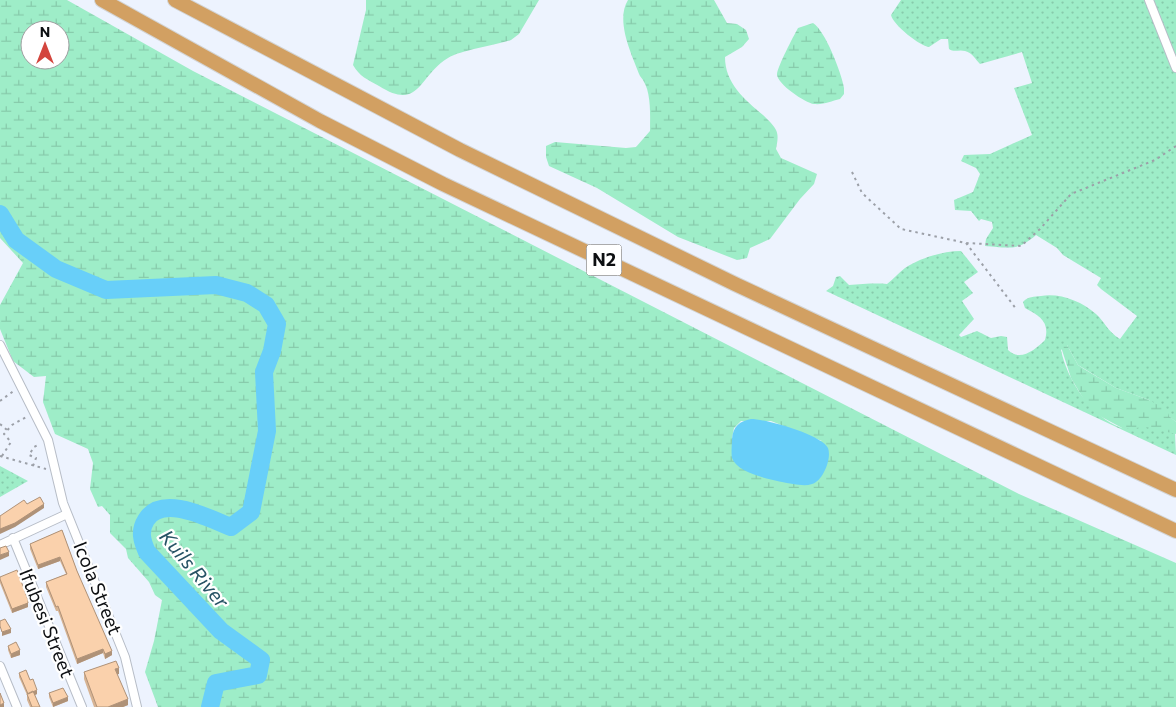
<svg xmlns="http://www.w3.org/2000/svg" width="1176" height="707" font-family="Commissioner,sans-serif">
<style>
.grass{fill:url(#grass-dots)}
.wetland{fill:url(#wetland-marsh);fill-rule:evenodd}
.water{fill:#68cff9}
.lines{fill:none;stroke-linecap:round;stroke-linejoin:round}
.river{stroke:#68cff9;stroke-width:18}
.minor-casing{stroke:#b7bdc7;stroke-width:10}
.motorway-casing{stroke:#d3d4d4;stroke-width:16}
.path{stroke:#9ca0a8;stroke-width:2;stroke-dasharray:2.5 4;stroke-linecap:butt}
.minor{stroke:#fff;stroke-width:8}
.motorway{stroke:#d2a062;stroke-width:14}
.wall{fill:#d7b494}
.shaded-wall{fill:#af9278}
.building{fill:#fad1ac;stroke:#af9278}
.labels{text-anchor:middle;stroke-width:4.5;stroke-linejoin:round;paint-order:stroke}
.shield{fill:#fff;stroke:#565759;stroke-width:1}
.shield-label{font-size:18px;font-weight:bold;fill:#0d0f12}
.street-label{font-size:19px;fill:#0d0f12;stroke:#fff}
.water-label{font-size:20px;font-style:italic;fill:#275365;stroke:#fff}
</style>
<defs>
<pattern id="grass-dots" width="8" height="8" patternUnits="userSpaceOnUse" patternTransform="scale(1.25)"><rect width="8" height="8" fill="#9eedc8"/><path d="M2 2h.1M6 6h.1" fill="none" stroke="#87caab" stroke-width="1.8" stroke-linecap="round"/></pattern>
<pattern id="wetland-marsh" width="20" height="14" patternUnits="userSpaceOnUse" patternTransform="scale(1.25)"><rect width="20" height="14" fill="#9eedc8"/><path d="M1 5h8M5 5V1M11 12h8M15 12V8" fill="none" stroke="#87caab"/></pattern>
</defs>
<rect width="100%" height="100%" fill="#edf3fe"/>
<path class="grass" d="M901,0h275v422l-27,-22 -33,-12 -38,-23 -11,-20 -6,5c6,30 31,68 61,78 5,1 10,-1 15,-1 13,-1 26,2 38,6l1,22 -350,-164 7,-5 3,-9 4,-1 9,9c13,-1 27,-2 38,-1 7,-5 11,-11 18,-16 15,-10 38,-17 56,-17l17,21 -14,10 9,11 -11,8 12,18 -15,16 2,2 16,-6 14,7 10,-2 6,1 1,13c12,12 27,0 37,-10 5,-18 -5,-24 -20,-32l-2,-6c5,-6 11,-5 18,-6 19,-3 40,5 55,18 9,8 11,17 24,25l17,-23 -36,-27 -4,-4 4,-7 -38,-23 -6,-7 -21,-13c-18,16 -27,13 -51,11l1,-7 7,-11 -1,-6 -11,-3 -2,2 -8,-10 -16,-1 -1,-10 19,-8 7,-18 -4,-6 -15,-7 3,-6 26,-1 42,-19 -18,-47 18,-5 -10,-31 -42,12c-5,-5 -7,-11 -15,-13 -7,-2 -10,2 -16,-2l-1,-10h-7l-12,8c-9,-1 -36,-22 -38,-32z
M0,466l28,15 -28,16z"/>
<path class="wetland" d="M0,0h67l126,71 826,423 157,69v144h-1018l-13,-35 9,-31 8,-41 -7,-5 -6,-13 -21,-24 -2,-9 -16,-16v-18l-8,-9 -4,1 -8,-18 3,-26 -5,-14 -33,-15 -12,-32 3,-26 -12,1 -21,-16 -13,-32v-24l23,-42 -23,-25zM30,30h30v30h-30zM741,421h30l51,20 -90,-3 2,-10z
M366,0h173l-20,34 -8,6c-17,6 -50,10 -63,18 -29,17 -28,54 -69,28 -11,-6 -20,-10 -26,-21l13,-55z
M628,0h86l13,23 10,1 9,6 3,9 -7,8 -17,10c0,26 19,42 38,58 4,4 10,9 13,15 3,6 1,13 0,19l5,9 36,16 -3,10 -14,15 -30,40 -20,9 -3,10 -10,2 -59,-23 -81,-49 -48,-22 -3,-9v-11l9,-4 71,6 10,-1 14,-16c0,-17 2,-42 -10,-55 -8,-21 -25,-55 -12,-76z
M813,23c12,7 29,51 31,65v6l-4,5c-9,2 -16,6 -26,5 -9,-1 -38,-21 -37,-30 1,-8 16,-37 21,-46z
M1063,344l4,1 11,20 6,4 32,19 33,12 18,10 2,6 7,6v12l-30,-7 -22,2 -26,-14 -12,-12 -15,-25 -10,-31z"/>
<path class="water" d="M751,419c15,0 71,16 77,29 4,10 -5,33 -16,36 -6,2 -12,1 -19,0 -15,-3 -55,-9 -61,-26 -1,-5 0,-14 0,-19 1,-13 8,-18 19,-20z"/>
<g class="lines">
<path class="river" d="M0,214l16,26 40,29 50,21 110,-5 31,8 19,12 11,19 -5,27 -8,21 3,59 -16,81 -20,15c-21,-8 -69,-34 -85,-7 -7,11 -4,21 1,32l74,79 40,29 -3,15 -42,8 -6,24"/>
<defs>
<path id="minor" d="M1149,0l27,68
M0,345l48,95 15,63 62,154 12,50
M13,538l69,169
M0,545l67,-31
M0,666l17,41"/>
<path id="motorway" d="M102,0l218,121 123,63 733,347
M175,0l285,150 275,134 441,206"/>
</defs>
<use href="#minor" class="minor-casing"/>
<use href="#motorway" class="motorway-casing"/>
<path class="path" d="M852,172l10,21 39,36 65,14 55,3 19,-17 31,-35 84,-34 21,-14
M966,243l51,67
M0,401l15,-11
M0,424l7,6
M0,456l46,13
M2,456l9,-14 -7,-8 8,-9 16,-9
M33,466l3,-8 -7,-3 5,-8 6,-3"/>
<use href="#minor" class="minor"/>
<use href="#motorway" class="motorway"/>
</g>
<path class="wall" d="M62,530l15,41 35,84 -7,4 -2,-6 -26,11 -19,-53h-2l-10,-24v-5l20,-8 -6,-13 -22,8 -8,-20v-5z
M0,577l28,27v3l-16,6 -12,-30z
M8,646l12,9 -9,3 -3,-8z
M84,672l35,2h-2l11,31 -5,2h-29l-10,-28z
M19,673l11,7 7,14 -2,1 5,12h-10l-3,-7v-5l-8,-18z
M49,693l19,8 -15,6 -4,-10z"/>
<path class="shaded-wall" d="M44,504v4l-29,19 -15,7v-5z
M9,552v4l-9,4v-5z
M60,557v4l-22,8v-4z
M28,600v7l-16,6v-4z
M11,629v4l-9,3v-4z
M103,649v4l-26,11v-5z
M20,650v5l-9,3v-4z
M112,651v4l-7,4v-5z
M119,668v6l-4,1v-6z
M37,690v4l-9,4v-4z
M68,697v4l-15,6v-4z
M128,699v6l-5,2h-15z
M4,703v4h-4v-2z"/>
<path class="building" d="M40,497l4,7 -29,19 -15,6v-13l24,-16 3,4z
M62,530l15,41 35,80 -7,3 -2,-5 -26,10 -19,-53 -2,1 -10,-25 21,-8 -7,-17 -22,8 -8,-21z
M6,546l3,6 -9,3v-7z
M17,570l11,30v3l-16,6 -12,-30v-2z
M5,619l6,10 -9,3 -2,-6v-5z
M16,642l4,8 -9,4 -3,-8z
M116,661l3,7 -4,1 13,30 -20,8h-11l-13,-35z
M26,670l4,10 3,-1 4,11 -9,4 -9,-21z
M63,688l5,9 -15,6 -4,-10z
M33,691l7,16h-8l-5,-13z
M0,693l4,10 -4,2z"/>
<g class="labels">
<rect class="shield" x="586.5" y="244.5" width="35" height="31" rx="4"/>
<g class="shield-label">
<text x="604" y="266">N2</text>
</g>
<g class="street-label">
<text transform="translate(98 588) rotate(68)" y="7">Icola Street</text>
<text transform="translate(47 623) rotate(68)" y="7">Ifubesi Street</text>
</g>
<g class="water-label">
<text transform="translate(194 569) rotate(50)" y="7">Kuils River</text>
</g>
</g>
<g transform="translate(45 45)"><circle r="24" fill="#ffffff" stroke="#9e9fa0"/>
<path d="M0-4L9 19L0 12L-9 19Z" fill="#d3453d"/>
<text y="-8" font-size="14" font-weight="bold" text-anchor="middle" fill="#0d0f12">N</text>
</g>
</svg>
